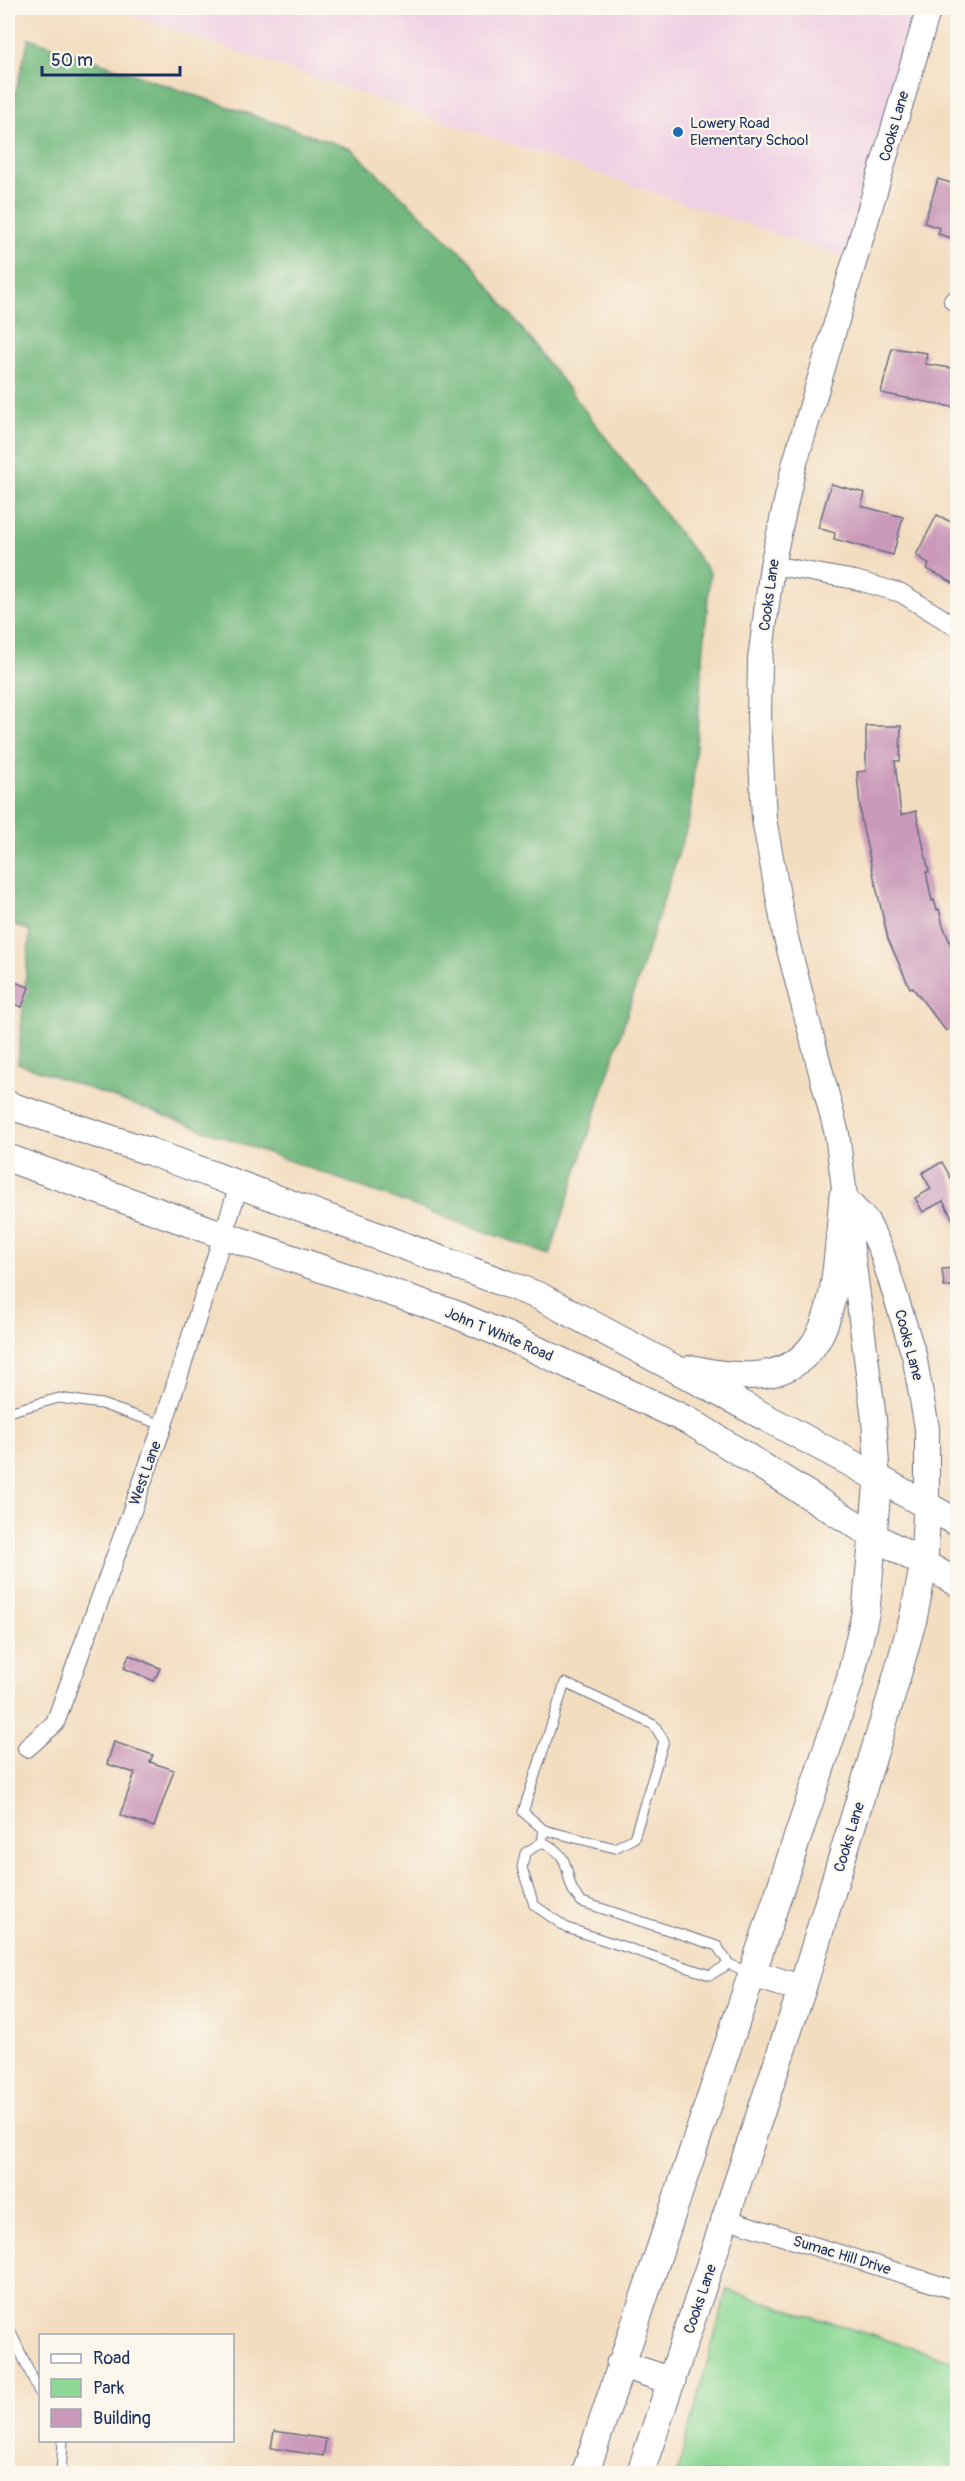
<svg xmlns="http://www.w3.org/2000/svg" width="965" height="2481" font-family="Pangolin,sans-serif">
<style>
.built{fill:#f0d0e4}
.green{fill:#8dd895;stroke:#54847a;stroke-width:1.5}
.forest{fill:#72b87e;stroke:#46746e;stroke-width:1.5}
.building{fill:#ca99ba}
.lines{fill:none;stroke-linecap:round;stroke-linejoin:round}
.service-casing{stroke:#676c80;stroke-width:11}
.minor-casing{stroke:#676c80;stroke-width:20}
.tertiary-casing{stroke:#676c80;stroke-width:26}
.secondary-casing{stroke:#676c80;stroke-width:29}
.service{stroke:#fff;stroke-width:9}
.minor{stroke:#fff;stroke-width:18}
.tertiary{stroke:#fff;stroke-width:24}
.secondary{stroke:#fff;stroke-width:27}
.poi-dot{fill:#1f6fb2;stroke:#fbf7ec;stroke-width:2}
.labels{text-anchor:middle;stroke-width:4.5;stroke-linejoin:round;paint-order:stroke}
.poi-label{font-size:15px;fill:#1b2f5e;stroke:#fbf7ec;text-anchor:start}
.street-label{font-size:15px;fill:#1b2f5e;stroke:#fbf7ec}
</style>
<rect width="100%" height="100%" fill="#fbf7ec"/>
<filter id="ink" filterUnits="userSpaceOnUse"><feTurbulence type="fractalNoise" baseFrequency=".0167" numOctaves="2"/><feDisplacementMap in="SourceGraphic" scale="12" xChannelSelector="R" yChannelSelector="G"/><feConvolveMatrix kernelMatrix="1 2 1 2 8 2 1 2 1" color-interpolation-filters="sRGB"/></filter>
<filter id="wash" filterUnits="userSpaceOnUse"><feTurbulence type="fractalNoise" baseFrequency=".008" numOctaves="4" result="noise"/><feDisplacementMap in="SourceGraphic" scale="24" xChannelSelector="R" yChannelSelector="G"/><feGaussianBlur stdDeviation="1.35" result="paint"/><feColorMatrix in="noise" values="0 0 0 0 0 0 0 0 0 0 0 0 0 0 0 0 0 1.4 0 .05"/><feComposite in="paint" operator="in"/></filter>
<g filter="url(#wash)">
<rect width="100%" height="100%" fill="#f3ddc0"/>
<path class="built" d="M109,8h805l-70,249z"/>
<path class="green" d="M727,2290l230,72v111h-280z"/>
<path class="forest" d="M29,38l322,111 118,111 241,313 -20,244 -140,438 -532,-192 12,-132 -22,-9v-798z"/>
<g id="blocks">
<path class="building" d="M938,179l19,6v45l-2,9 -17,-5 2,-6 -16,-5z
M892,348l35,5 -2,11 32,5v39l-76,-15z
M831,484l34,9 -4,13 42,11 -10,38 -59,-16 1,-6 -17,-5z
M937,515l20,10v60l-30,-16 2,-5 -13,-9z
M866,726h35l-1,35h-5l6,54 15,-4 13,61h-3l6,29 2,-1 3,10 2,-1 4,16 14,36v61l-11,9 -34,-44 -2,1 -22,-49 -27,-119 -4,-48 9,-1z
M8,980l21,7 -7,20 -14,-5z
M942,1162l15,27v38l-14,-26 -20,11 -8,-14 16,-9 -9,-16z
M957,1268v17l-13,2 -2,-18z
M129,1655l31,13 -6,13 -30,-13z
M114,1742l39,13 -3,7 24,8 -20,57 -34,-12 15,-42 -28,-9z
M274,2431l52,8 -3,17 -52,-8z"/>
</g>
</g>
<g filter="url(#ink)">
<use href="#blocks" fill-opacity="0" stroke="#676c80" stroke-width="1.5"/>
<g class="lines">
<defs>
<path id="service" d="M8,1412l51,-14 42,6 62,21
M565,1683l89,42 10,16 -30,97 -19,10 -71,-18 -21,-18z
M544,1830l-2,12 -17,11 -3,15 12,37 33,23 143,47 19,-11
M542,1842c37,16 17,40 40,60l135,44 12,18 19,8
M8,2326l32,68
M61,2474l2,-34"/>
<path id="minor" d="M953,301h5
M772,565l83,15 46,13 57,35
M27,1748l28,-25 108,-298 76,-240
M727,2219l231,72"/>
<path id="tertiary" d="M843,1196l24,25 14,29 33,105 13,73v77
M878,1480l-4,-61 -37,-285 -52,-200 -21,-115 -5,-100 1,-59 12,-95 22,-99 135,-458"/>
<path id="secondary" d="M8,1105l143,47 388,144 312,167 107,60
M8,1158l215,77 229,78 55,23 184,86 183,114 84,47
M692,1369c147,34 141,-64 151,-173
M751,1973l51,16
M620,2364l52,17
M585,2474l265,-794 16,-70 12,-130
M640,2474l162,-485 89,-292 22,-78 11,-55 3,-59"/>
</defs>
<use href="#service" class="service-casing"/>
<use href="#minor" class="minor-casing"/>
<use href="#tertiary" class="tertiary-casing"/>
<use href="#secondary" class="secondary-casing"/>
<use href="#service" class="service"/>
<use href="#minor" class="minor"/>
<use href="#tertiary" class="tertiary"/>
<use href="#secondary" class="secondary"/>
</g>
</g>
<circle class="poi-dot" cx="678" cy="132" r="6"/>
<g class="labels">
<g class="poi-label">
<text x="690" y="128">Lowery Road<tspan x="690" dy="17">Elementary School</tspan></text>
</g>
<g class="street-label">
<text transform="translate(894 126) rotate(-74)" y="5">Cooks Lane</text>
<text transform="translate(769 595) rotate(-82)" y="5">Cooks Lane</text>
<text transform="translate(499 1334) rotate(23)" y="5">John T White Road</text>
<text transform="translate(909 1345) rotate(75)" y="5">Cooks Lane</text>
<text transform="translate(145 1473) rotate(-70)" y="5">West Lane</text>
<text transform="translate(849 1837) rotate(-73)" y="5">Cooks Lane</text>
<text transform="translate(842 2255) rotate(17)" y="5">Sumac Hill Drive</text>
<text transform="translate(700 2299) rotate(-71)" y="5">Cooks Lane</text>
</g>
</g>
<rect width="965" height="2481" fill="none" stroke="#fbf7ec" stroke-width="30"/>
<rect x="39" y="2334" width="195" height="108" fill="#fbf7ec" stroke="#a1a7b3" stroke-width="1.5"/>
<rect x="51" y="2354" width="30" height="9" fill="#ffffff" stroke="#a1a7b3" stroke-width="1.5"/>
<text x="93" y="2364" font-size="18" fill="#1b2f5e">Road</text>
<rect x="51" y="2379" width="30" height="18" fill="#8dd895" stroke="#a1a7b3" stroke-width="1.5"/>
<text x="93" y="2394" font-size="18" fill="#1b2f5e">Park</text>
<rect x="51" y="2409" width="30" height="18" fill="#ca99ba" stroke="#a1a7b3" stroke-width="1.5"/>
<text x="93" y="2424" font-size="18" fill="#1b2f5e">Building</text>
<path d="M42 66v9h138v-9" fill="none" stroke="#1b2f5e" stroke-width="3"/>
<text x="51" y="66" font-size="18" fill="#1b2f5e" stroke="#fbf7ec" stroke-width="4.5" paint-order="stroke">50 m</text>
</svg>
